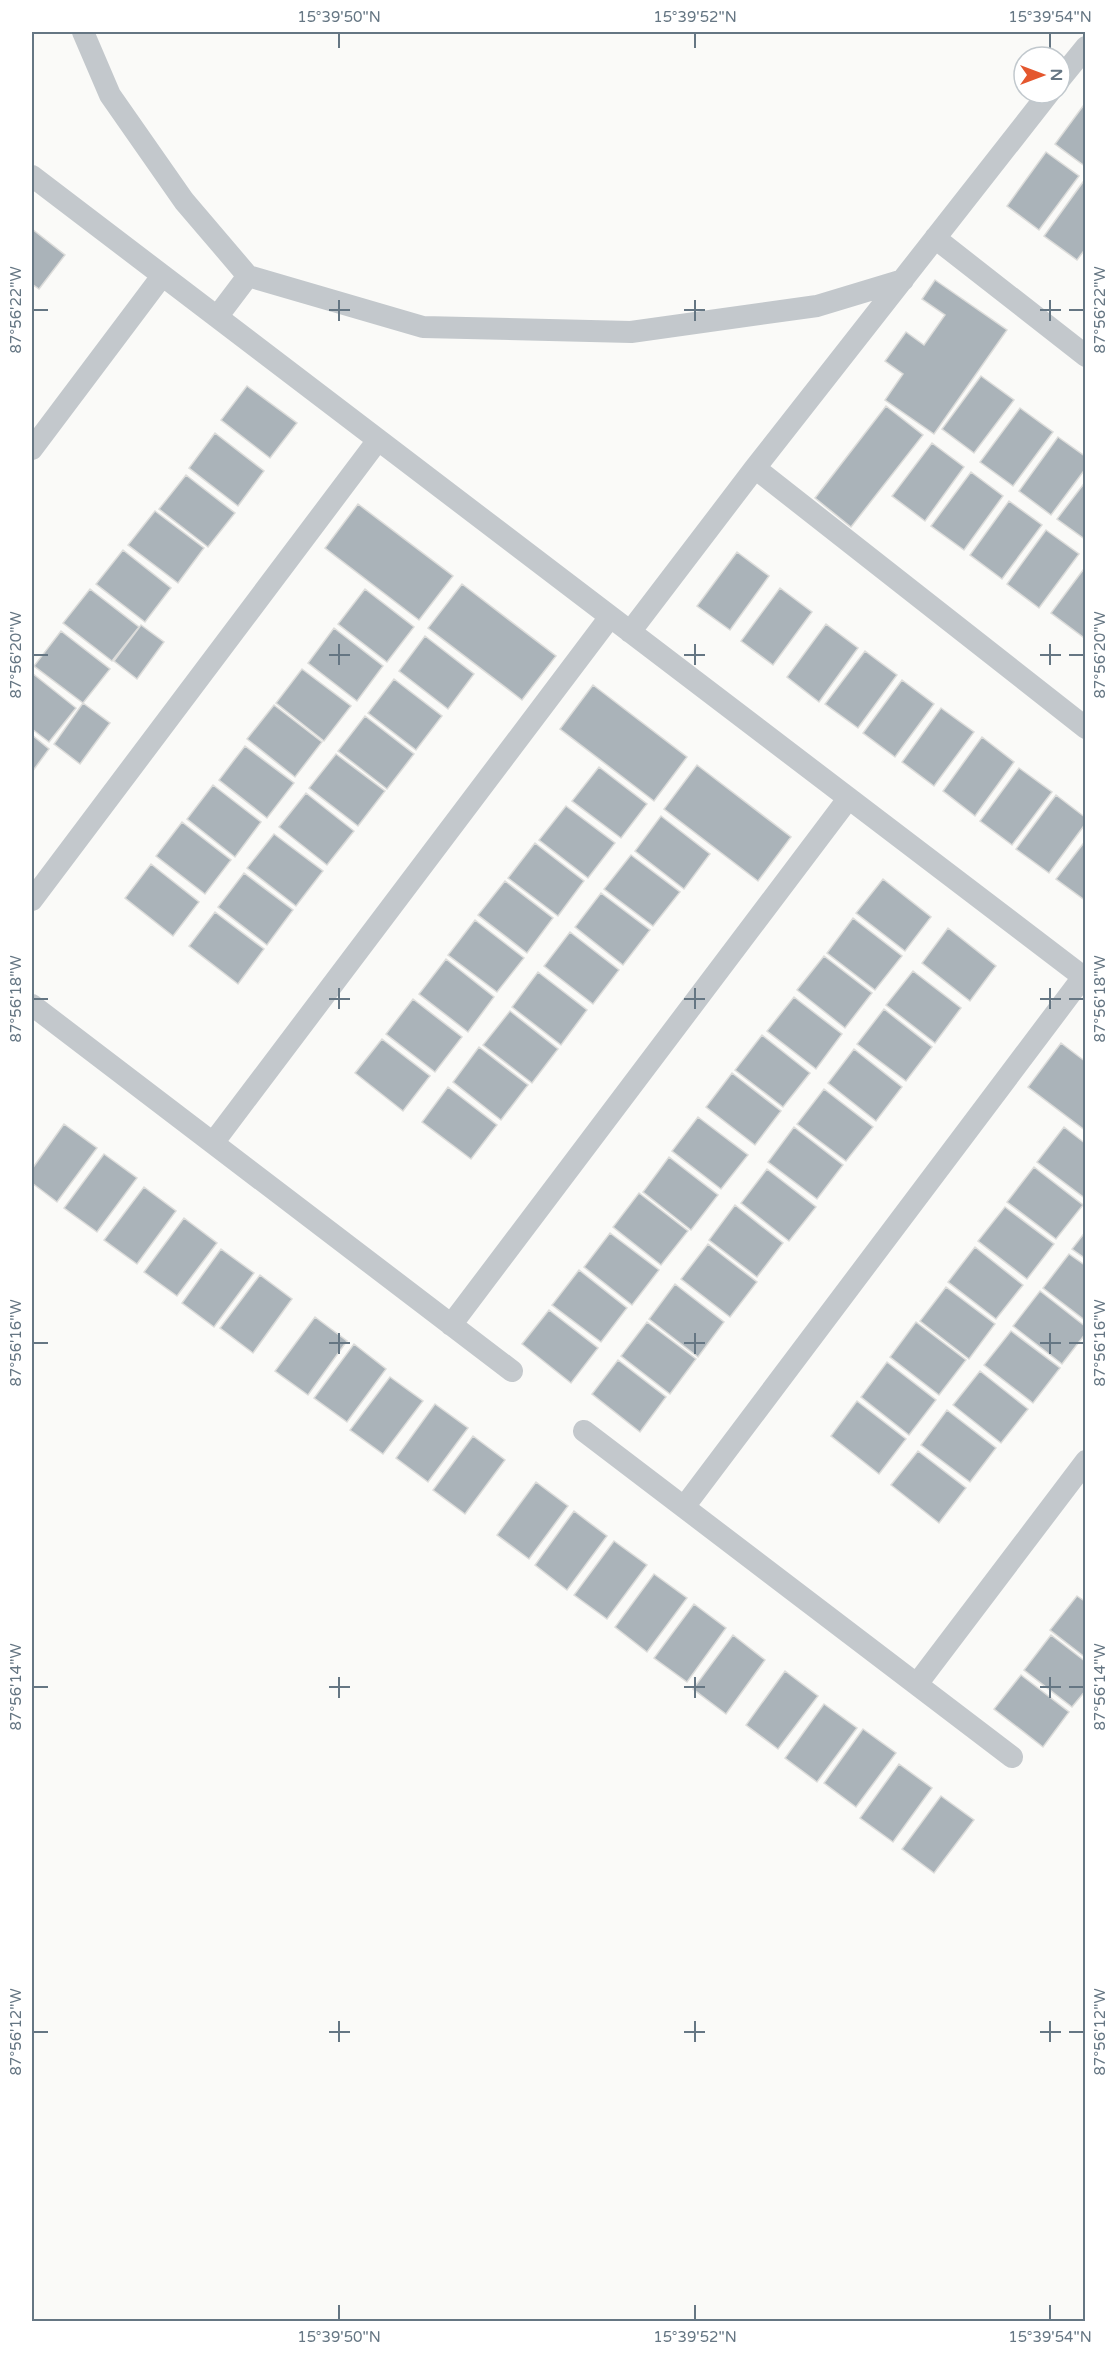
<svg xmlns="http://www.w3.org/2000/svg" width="1117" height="2353" font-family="'Varela Round',sans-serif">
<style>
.building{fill:#aab3b9;stroke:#dcdcda;stroke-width:1.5}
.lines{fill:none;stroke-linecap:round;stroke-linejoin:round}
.service{stroke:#c3c8cc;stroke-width:22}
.ticks{fill:none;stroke:#657683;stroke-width:2}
.neatline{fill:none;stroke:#657683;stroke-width:2}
.ticks-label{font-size:15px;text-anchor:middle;fill:#657683}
</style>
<rect width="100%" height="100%" fill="#fafaf8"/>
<path class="building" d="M1086,102v65l-31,-23z
M1046,152l33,24 -40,54 -32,-24z
M1083,182l3,1v65l-9,12 -33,-24z
M32,229l33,26 -26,34 -7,-5z
M935,280l72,50 -73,104 -49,-34 18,-26 -18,-13 21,-29 18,13 21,-30 -23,-16z
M981,376l33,24 -40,53 -32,-24z
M247,386l50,37 -27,35 -49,-38z
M886,406l37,29 -72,92 -36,-29z
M1020,408l33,24 -40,54 -33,-24z
M215,433l49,38 -26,35 -49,-38z
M1058,437l28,20v11l-35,47 -32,-24z
M932,443l32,24 -39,54 -33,-25z
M971,472l32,24 -39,54 -33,-24z
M186,475l49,38 -27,34 -49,-38z
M1086,481v59l-29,-21z
M1009,501l33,24 -40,54 -32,-24z
M358,504l95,72 -34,44 -94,-72z
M155,511l49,37 -26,35 -50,-38z
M1046,530l33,24 -40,54 -32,-24z
M123,550l48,38 -26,34 -49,-38z
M737,552l32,24 -39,54 -33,-24z
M1086,566v68l-3,3 -32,-24z
M462,584l94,72 -34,44 -94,-72z
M780,588l32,24 -39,53 -32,-24z
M90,589l49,38 -27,34 -49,-38z
M365,589l49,38 -27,35 -49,-38z
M826,624l32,24 -39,54 -32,-25z
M141,625l23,17 -27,37 -23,-18z
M334,628l49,38 -26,35 -49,-38z
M61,631l49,38 -27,34 -49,-37z
M425,636l49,38 -26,35 -49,-38z
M865,651l32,24 -39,53 -33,-24z
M302,669l49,37 -27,35 -48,-38z
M32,673l44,35 -27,34 -17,-13z
M394,679l48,37 -26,34 -48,-37z
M902,680l32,24 -39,53 -32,-24z
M593,685l94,72 -33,44 -94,-72z
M83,703l27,20 -30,41 -26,-20z
M274,705l48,37 -27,35 -48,-38z
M941,708l33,24 -40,54 -32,-24z
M365,716l49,38 -27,35 -49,-38z
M32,735l17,14 -17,23z
M982,737l32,25 -39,54 -32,-25z
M245,746l49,37 -27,35 -48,-38z
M336,754l49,37 -27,35 -49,-38z
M697,765l94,72 -33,44 -94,-72z
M599,767l48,37 -26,34 -49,-37z
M1019,768l33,24 -40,53 -32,-24z
M213,785l48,37 -26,35 -48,-38z
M306,793l48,38 -27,34 -48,-38z
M1056,795l30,23v5l-37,50 -33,-24z
M566,806l49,37 -27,35 -49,-38z
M661,816l49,38 -26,35 -49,-38z
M182,822l49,38 -26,34 -49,-38z
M274,834l49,37 -27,35 -49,-38z
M1086,840v61l-30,-22z
M535,843l49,38 -26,35 -50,-38z
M631,855l49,37 -27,34 -49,-37z
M151,864l48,38 -26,34 -48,-38z
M244,873l49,37 -26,35 -49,-38z
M883,879l48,38 -26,34 -49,-38z
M505,881l48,37 -26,35 -49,-38z
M601,893l49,37 -27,35 -48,-38z
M215,912l49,37 -26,35 -49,-38z
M853,918l49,38 -27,34 -48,-37z
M475,920l49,38 -27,34 -49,-37z
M948,928l48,38 -26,35 -48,-38z
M570,932l49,38 -26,34 -49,-38z
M824,956l48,37 -27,35 -48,-38z
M446,959l48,38 -26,35 -49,-38z
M913,971l48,37 -26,35 -49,-38z
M538,972l49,38 -26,35 -49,-38z
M794,997l48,37 -26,35 -49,-38z
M413,999l49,38 -27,35 -49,-38z
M884,1009l48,38 -26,34 -49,-37z
M510,1011l48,38 -26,34 -49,-38z
M762,1035l48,38 -27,34 -48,-37z
M382,1039l48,37 -27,35 -48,-38z
M1061,1043l25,19v69l-58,-44z
M479,1047l49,38 -27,35 -48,-38z
M854,1049l48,38 -26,34 -48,-38z
M732,1073l49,38 -26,34 -49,-38z
M448,1087l49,38 -26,34 -49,-37z
M824,1089l49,38 -27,34 -49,-37z
M698,1117l50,38 -27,34 -49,-38z
M64,1124l33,24 -40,54 -25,-19v-14z
M794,1127l49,38 -26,34 -49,-37z
M1064,1127l22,17v55l-49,-37z
M104,1154l33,24 -40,54 -33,-24z
M669,1157l49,38 -27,35 -48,-38z
M1034,1167l49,38 -27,34 -49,-37z
M767,1169l49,38 -27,34 -48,-38z
M144,1187l32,24 -39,53 -33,-24z
M639,1193l49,38 -27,34 -48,-38z
M735,1205l48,38 -26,34 -48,-37z
M1005,1207l49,37 -27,35 -49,-38z
M184,1218l33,25 -40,53 -33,-24z
M1086,1231v28l-14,-10z
M610,1233l49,37 -27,35 -48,-38z
M708,1244l49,38 -27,35 -49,-38z
M975,1247l48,38 -27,34 -48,-37z
M221,1249l33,24 -40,54 -32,-24z
M1069,1254l17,12v55l-43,-33z
M579,1270l48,38 -26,34 -49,-37z
M260,1275l32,24 -39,54 -33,-25z
M675,1284l49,38 -26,35 -49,-38z
M946,1287l49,37 -26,35 -49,-38z
M1040,1291l46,36v6l-24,31 -49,-38z
M549,1310l49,38 -27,35 -49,-39z
M315,1317l32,24 -39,54 -33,-24z
M647,1322l49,37 -26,35 -49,-38z
M916,1322l50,38 -27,35 -49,-38z
M1011,1331l49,37 -27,35 -49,-38z
M354,1344l32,25 -39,53 -33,-24z
M618,1360l48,37 -26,35 -48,-38z
M887,1362l49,38 -27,35 -48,-38z
M980,1371l48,38 -27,34 -48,-38z
M390,1377l33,24 -40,53 -33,-24z
M857,1401l49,38 -27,35 -48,-38z
M435,1404l33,24 -40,54 -32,-24z
M947,1410l49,38 -26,34 -49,-37z
M473,1436l32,24 -40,54 -32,-24z
M918,1451l48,37 -27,35 -48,-38z
M536,1482l32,24 -39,53 -32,-24z
M574,1511l33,25 -40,54 -32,-25z
M614,1541l33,24 -40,54 -33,-24z
M654,1574l33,24 -40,54 -32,-25z
M1077,1596l9,6v56l-36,-28z
M694,1604l32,24 -39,54 -33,-24z
M733,1635l32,25 -39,54 -33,-25z
M1051,1635l35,27v28l-14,17 -48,-37z
M785,1671l33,25 -40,53 -32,-24z
M1021,1675l48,37 -26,35 -49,-38z
M824,1704l33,24 -40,54 -32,-24z
M863,1729l33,24 -40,54 -32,-24z
M899,1764l33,24 -39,54 -33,-24z
M941,1796l33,24 -40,53 -32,-24z"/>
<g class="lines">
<path class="service" d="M83,32l27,63 74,106 64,75 -31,41
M1060,79l26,-32
M32,176l1054,803
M935,238l151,118
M248,276l175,51 208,5 186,-26 86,-26
M32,449l130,-173
M755,468l331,260
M630,632l125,-164 294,-375
M32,900l346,-460
M32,1005l480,366
M213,1143l397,-526
M451,1325l397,-526
M584,1431l428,326
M684,1507l399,-530
M917,1684l169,-223"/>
</g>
<path class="ticks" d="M339,33v15M695,33v15M1050,33v15M339,300v21M695,300v21M1050,300v21M33,310h15M329,310h21M684,310h21M1040,310h21M1069,310h15M339,644v21M695,644v21M1050,644v21M33,655h15M329,655h21M684,655h21M1040,655h21M1069,655h15M339,988v21M695,988v21M1050,988v21M33,999h15M329,999h21M684,999h21M1040,999h21M1069,999h15M339,1333v21M695,1333v21M1050,1333v21M33,1343h15M329,1343h21M684,1343h21M1040,1343h21M1069,1343h15M339,1677v21M695,1677v21M1050,1677v21M33,1687h15M329,1687h21M684,1687h21M1040,1687h21M1069,1687h15M339,2021v21M695,2021v21M1050,2021v21M33,2032h15M329,2032h21M684,2032h21M1040,2032h21M1069,2032h15M339,2305v15M695,2305v15M1050,2305v15"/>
<rect width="1117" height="2353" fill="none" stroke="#ffffff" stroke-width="66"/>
<g transform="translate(1042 75) rotate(90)"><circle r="28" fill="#ffffff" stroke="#c1c8cd" stroke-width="1.5"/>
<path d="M0-4.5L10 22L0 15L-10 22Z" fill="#e4572e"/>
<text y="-9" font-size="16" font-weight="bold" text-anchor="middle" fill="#657683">N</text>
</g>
<rect x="33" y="33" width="1051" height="2287" class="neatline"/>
<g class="ticks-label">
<text x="339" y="22">15°39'50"N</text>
<text x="695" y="22">15°39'52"N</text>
<text x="1050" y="22">15°39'54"N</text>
<text transform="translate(1100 310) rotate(-90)" y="5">87°56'22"W</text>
<text transform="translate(16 310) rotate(-90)" y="5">87°56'22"W</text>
<text transform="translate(16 655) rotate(-90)" y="5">87°56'20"W</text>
<text transform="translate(1100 655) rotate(-90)" y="5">87°56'20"W</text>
<text transform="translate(1100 999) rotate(-90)" y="5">87°56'18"W</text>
<text transform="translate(16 999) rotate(-90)" y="5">87°56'18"W</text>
<text transform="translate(1100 1343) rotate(-90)" y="5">87°56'16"W</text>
<text transform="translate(16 1343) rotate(-90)" y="5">87°56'16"W</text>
<text transform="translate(1100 1687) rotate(-90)" y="5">87°56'14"W</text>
<text transform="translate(16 1687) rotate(-90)" y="5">87°56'14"W</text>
<text transform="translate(1100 2032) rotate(-90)" y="5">87°56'12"W</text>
<text transform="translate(16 2032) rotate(-90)" y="5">87°56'12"W</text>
<text x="339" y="2342">15°39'50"N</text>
<text x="695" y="2342">15°39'52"N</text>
<text x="1050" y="2342">15°39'54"N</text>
</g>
</svg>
